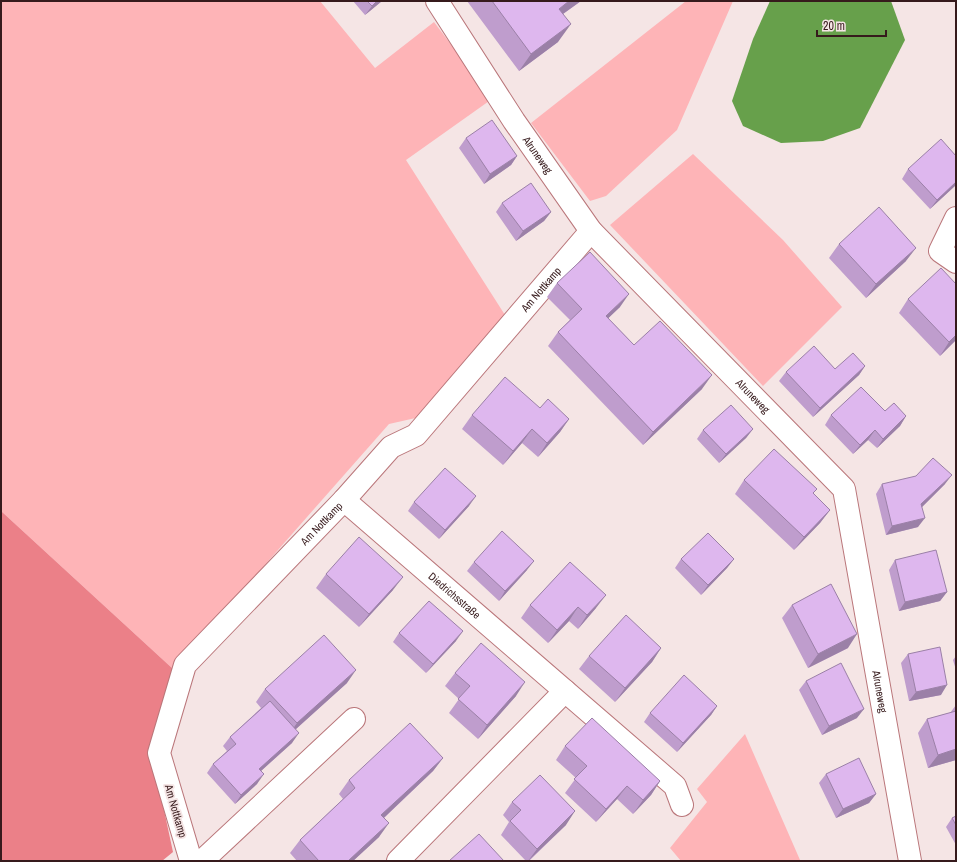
<svg xmlns="http://www.w3.org/2000/svg" width="957" height="862" font-family="'Archivo Narrow',sans-serif">
<style>
.green{fill:#feb4b7}
.forest{fill:#eb8088}
.water{fill:#67a04b}
.lines{fill:none;stroke-linecap:round;stroke-linejoin:round}
.minor-casing{stroke:#ba767a;stroke-width:24}
.minor{stroke:#fff;stroke-width:22}
.wall{fill:#bf9dcd}
.shaded-wall{fill:#9b80a7}
.building{fill:#deb7ee;stroke:#9b80a7}
.labels{text-anchor:middle;stroke-width:3.5;stroke-linejoin:round;paint-order:stroke}
.street-label{font-size:11px;fill:#361a1c;stroke:#f5e5e5}
</style>
<rect width="100%" height="100%" fill="#f5e5e5"/>
<path class="green" d="M1,1h319l55,67 59,-46 58,77 -86,61 99,155 -85,102 -31,7 -216,245 -172,-158z
M686,1h47l-56,129 -71,66 -16,5 -59,-78z
M693,154l90,86 59,67 -79,79 -153,-161z
M745,734l55,126 -119,1 -11,-13 37,-46 -10,-13z"/>
<path class="forest" d="M1,511l172,158 -21,85 21,98 -11,9h-161z"/>
<path class="water" d="M770,1h121l14,39 -45,88 -37,13 -42,2 -38,-17 -11,-25 21,-62z"/>
<g class="lines">
<defs>
<g id="minor">
<path id="s1" d="M437,1l77,120 77,110 253,258 66,372"/>
<path d="M956,218l-16,33 16,11"/>
<path id="s2" d="M344,500l331,286 7,19"/>
<path id="s3" d="M191,861l-32,-108 26,-88 159,-165 47,-53 25,-12 175,-204"/>
<path d="M202,861l152,-142"/>
<path d="M398,861l167,-170"/>
</g>
</defs>
<use href="#minor" class="minor-casing"/>
<use href="#minor" class="minor"/>
</g>
<path class="wall" d="M353,1h29l-17,14z
M467,1h114l-18,13 -5,28 -39,29z
M466,138l51,18 -6,9 -27,19 -25,-36z
M956,156v29l-26,24 -28,-30 6,-10z
M502,203l49,9 -7,9 -28,20 -20,-29z
M839,244l67,17 -40,37 -37,-40z
M557,283l63,24 -12,11 26,27 68,44 -59,56 -95,-99 10,-14 12,-12 -23,-23z
M908,299l48,41 -16,16 -41,-43z
M865,366l-6,9 -46,42 -34,-36 7,-9 49,-3z
M540,408l29,11 -9,13 -22,25 -16,-14 -19,22 -41,-36 10,-14z
M885,411l21,5 -6,10 -23,22 -9,-8 -15,14 -28,-29 6,-10z
M753,429l-7,9 -27,25 -22,-24 6,-9z
M744,480l70,14 16,16 -10,13 -26,27 -59,-56z
M882,484h63l-23,23 -4,20 -32,8 -10,-41z
M414,502l55,4 -30,33 -31,-28z
M681,559h53l-7,9 -26,27 -26,-27z
M895,560l52,32 -7,9 -41,10 -10,-41z
M474,562l53,8 -28,31 -32,-30z
M570,562l26,46 -18,21 -9,-8 -21,22 -27,-25 9,-13z
M326,574l67,16 -34,37 -43,-39z
M792,605l56,43 -40,20 -26,-50z
M399,633l57,8 -30,32 -33,-31z
M661,648l-9,14 -37,40 -36,-33 10,-13z
M908,654l33,41 -32,6 -8,-38z
M956,656v14l-3,-10z
M455,673l61,23 -38,43 -29,-26 10,-14 -14,-13z
M806,681l51,37 -35,17 -23,-45z
M347,683l-52,47 -3,13 -31,28 -4,13 -22,20 -28,-31 6,-9 14,-13 -4,-5 7,-9 31,-29 -5,-6 9,-13z
M956,705v55l-28,8 -10,-35 9,-14 23,-6z
M717,706l-6,9 -34,37 -33,-30 6,-9z
M565,746l95,35 -9,14 -18,19 -16,-15 -21,23 -31,-29 11,-15 -20,-18z
M443,758l-10,13 -49,47 -5,19 -26,24h-56l-7,-8 10,-13 43,-41 -4,-5 10,-14z
M826,774l50,20 -7,9 -33,15 -17,-35z
M512,802l54,23 -37,36h-3l-25,-26 8,-13 -6,-7z
M956,816v29l-10,-18 6,-9z"/>
<path class="shaded-wall" d="M377,1h5l-17,14 7,-9z
M569,1h12l-35,25 13,-17z
M571,24l-13,18 -39,29 12,-17z
M517,156l-6,9 -27,19 6,-10z
M956,182v3l-26,24 7,-9z
M551,212l-7,9 -28,20 7,-10z
M916,248l-10,13 -40,37 10,-14z
M629,294l-9,13 -24,23 10,-14z
M956,335v5l-16,16 9,-14z
M865,366l-6,9 -46,42 7,-9z
M712,375l-10,14 -59,56 10,-13z
M906,416l-6,10 -23,22 6,-9z
M569,419l-9,13 -22,25 9,-14z
M532,429l-10,14 -19,22 10,-14z
M753,429l-7,9 -27,25 7,-9z
M875,430l-7,10 -15,14 7,-9z
M952,475l-7,9 -30,30 6,-10z
M476,496l-7,10 -30,33 6,-9z
M830,510l-10,13 -26,27 10,-13z
M925,518l-7,9 -32,8 6,-9z
M734,559l-7,9 -26,27 7,-10z
M534,561l-7,9 -28,31 6,-10z
M403,577l-10,13 -34,37 10,-13z
M947,592l-7,9 -41,10 6,-9z
M606,595l-10,13 -18,21 9,-14z
M578,607l-9,14 -21,22 9,-13z
M463,631l-7,10 -30,32 7,-9z
M857,634l-9,14 -40,20 10,-14z
M661,648l-9,14 -37,40 10,-14z
M356,670l-9,13 -60,54 10,-14z
M525,682l-9,14 -38,43 9,-14z
M947,685l-6,10 -32,6 7,-9z
M717,706l-6,9 -34,37 6,-9z
M864,709l-7,9 -35,17 7,-9z
M299,733l-7,10 -40,36 7,-10z
M956,749v11l-28,8 10,-13z
M443,758l-10,13 -61,58 9,-14z
M264,774l-7,10 -22,20 6,-9z
M660,781l-9,14 -18,19 10,-14z
M627,786l-10,13 -21,23 10,-13z
M876,794l-7,9 -33,15 7,-9z
M575,811l-9,14 -38,36 9,-12z
M389,823l-10,14 -26,24h-5z"/>
<path class="building" d="M367,1h10l-5,5z
M492,1h77l-10,8 12,15 -40,30z
M492,120l25,36 -27,18 -24,-36z
M941,139l15,17v26l-19,18 -29,-31z
M531,183l20,29 -28,19 -21,-28z
M879,207l37,41 -40,36 -37,-40z
M590,252l39,42 -23,22 28,29 26,-24 52,54 -59,57 -95,-100 24,-23 -25,-26z
M941,268l15,16v51l-7,7 -41,-43z
M814,346l21,23 18,-16 12,13 -45,42 -34,-36z
M505,377l35,31 8,-9 21,20 -22,24 -15,-14 -19,22 -41,-36z
M861,387l24,24 9,-8 12,13 -23,23 -8,-9 -15,15 -29,-30z
M731,405l22,24 -27,25 -23,-24z
M774,449l43,40 -4,4 17,17 -26,27 -60,-57z
M933,458l19,17 -31,29 4,14 -33,8 -10,-42 34,-8z
M445,468l31,28 -31,34 -31,-28z
M502,531l32,30 -29,30 -31,-29z
M708,533l26,26 -26,26 -27,-26z
M359,537l44,40 -34,37 -43,-40z
M936,550l11,42 -42,10 -10,-42z
M570,562l36,33 -19,20 -9,-8 -21,23 -27,-25z
M831,584l26,50 -39,20 -26,-49z
M429,601l34,30 -30,33 -34,-31z
M626,615l35,33 -36,40 -36,-32z
M324,635l32,35 -59,53 -32,-34z
M481,643l44,39 -38,43 -29,-26 12,-13 -15,-13z
M940,647l7,38 -31,7 -8,-38z
M841,663l23,46 -35,17 -23,-45z
M684,675l33,31 -34,37 -33,-30z
M270,701l29,32 -40,36 5,5 -23,21 -28,-31 23,-20 -6,-7z
M956,711v38l-18,6 -11,-36z
M592,718l68,63 -17,19 -16,-14 -21,23 -32,-30 13,-13 -22,-20z
M410,723l33,35 -62,57 8,8 -41,38h-29l-19,-21 55,-52 -6,-8z
M859,758l17,36 -33,15 -17,-35z
M540,775l35,36 -38,38 -27,-28 11,-11 -9,-8z
M956,816v9l-4,-7z
M479,834l25,27h-55z"/>
<g class="labels">
<g class="street-label">
<text dy="4" stroke="none"><textPath href="#s1" startOffset="184">Alruneweg</textPath></text>
<text dy="4" stroke="none"><textPath href="#s3" startOffset="724">Am Nottkamp</textPath></text>
<text dy="4" stroke="none"><textPath href="#s1" startOffset="508">Alruneweg</textPath></text>
<text dy="4" stroke="none"><textPath href="#s3" startOffset="401">Am Nottkamp</textPath></text>
<text dy="4" stroke="none"><textPath href="#s2" startOffset="146">Diedrichsstraße</textPath></text>
<text dy="4" stroke="none"><textPath href="#s1" startOffset="844">Alruneweg</textPath></text>
<text transform="translate(176 811) rotate(74)" y="4">Am Nottkamp</text>
</g>
</g>
<rect width="957" height="862" fill="none" stroke="#361a1c" stroke-width="4"/>
<path d="M817 30v6h69v-6" fill="none" stroke="#361a1c" stroke-width="2"/>
<text x="823" y="30" font-size="12" fill="#361a1c" stroke="#f5e5e5" stroke-width="3" paint-order="stroke">20 m</text>
</svg>
